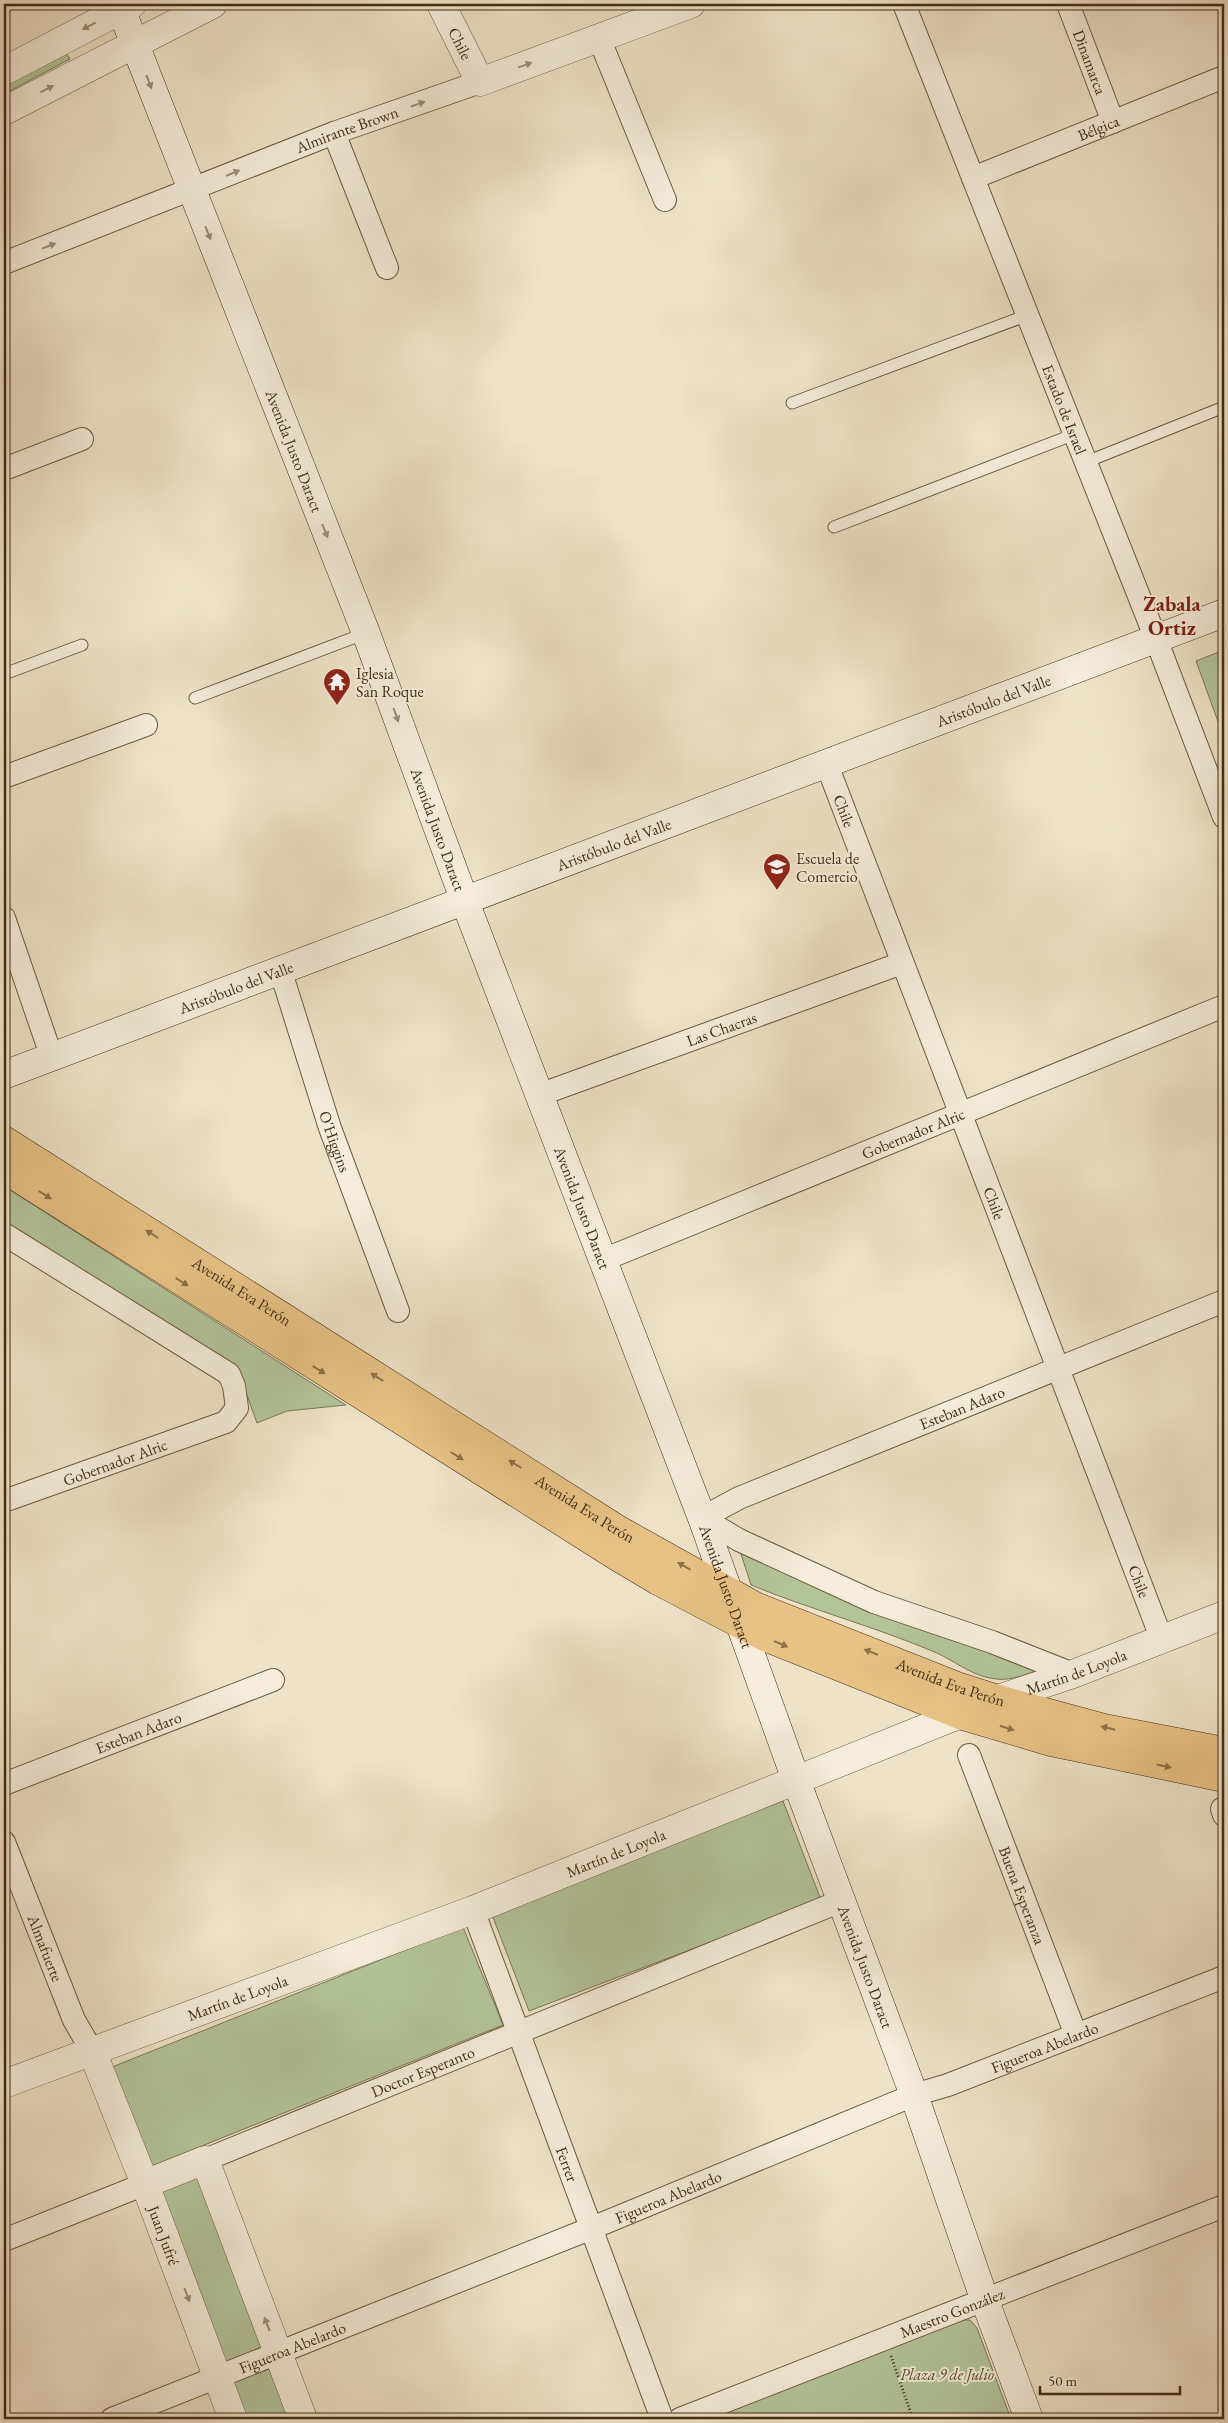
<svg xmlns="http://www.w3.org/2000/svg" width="1228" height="2423" font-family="'EB Garamond',serif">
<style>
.green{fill:#b3c49a;stroke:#7a7857}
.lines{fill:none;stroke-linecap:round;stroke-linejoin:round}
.service-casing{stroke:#6d5a41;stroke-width:13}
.minor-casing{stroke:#6d5a41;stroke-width:24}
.tertiary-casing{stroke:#6d5a41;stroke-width:29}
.secondary-casing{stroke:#422d14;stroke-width:29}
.primary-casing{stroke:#422d14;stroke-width:29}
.path{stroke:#422d14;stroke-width:3;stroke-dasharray:1 2.5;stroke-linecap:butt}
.service{stroke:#f5ecdb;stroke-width:11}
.minor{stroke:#f5ecdb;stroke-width:22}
.tertiary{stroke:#f5ecdb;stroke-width:28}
.secondary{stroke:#f5ecdb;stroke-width:28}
.primary{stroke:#e8c184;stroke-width:28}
.oneway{fill:#9c8c78}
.oneway2{fill:#8d7046}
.labels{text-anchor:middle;stroke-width:4;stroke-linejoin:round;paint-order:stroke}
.street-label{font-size:16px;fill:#422d14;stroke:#f5ecdb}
.poi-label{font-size:16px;fill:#422d14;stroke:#f5ecdb;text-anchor:start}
.park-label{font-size:16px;font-style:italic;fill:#594b2f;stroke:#f5ecdb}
.district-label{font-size:21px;font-weight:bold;fill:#7a1f14;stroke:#f5ecdb}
</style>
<rect width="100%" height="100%" fill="#efe2c8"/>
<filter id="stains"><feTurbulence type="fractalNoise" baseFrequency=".004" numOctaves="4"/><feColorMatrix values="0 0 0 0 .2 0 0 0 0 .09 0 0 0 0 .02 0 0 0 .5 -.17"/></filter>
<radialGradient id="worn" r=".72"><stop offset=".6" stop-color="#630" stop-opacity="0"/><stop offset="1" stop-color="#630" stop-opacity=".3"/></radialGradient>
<path class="green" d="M65,51l5,8 -66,35v-11z
M1224,650v88l-28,-77z
M4,1186l342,219 -59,6 -30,12 -17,-47 -236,-150z
M740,1551l300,119c-15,4 -29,11 -44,9 -22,-2 -40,-17 -59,-26 -61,-26 -125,-43 -186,-68z
M783,1801l38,99 -292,111 -38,-99z
M463,1927l40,98 -351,141 -40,-99z
M200,2173l65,176 -42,15 -65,-176z
M961,2320h9l7,8 34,91h-302z
M273,2366l20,53h-48l-14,-37z"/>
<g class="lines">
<defs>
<path id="service" d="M792,403l236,-88
M1086,462l138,-55
M834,527l241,-93
M4,674l78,-29
M195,698l171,-65"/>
<g id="minor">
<path id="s1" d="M904,4l252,635 68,178"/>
<path id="s2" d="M1068,4l45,118"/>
<path d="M599,38l66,162"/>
<path d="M334,133l53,135"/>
<path id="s3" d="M973,178l251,-101"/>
<path id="s4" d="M4,263l330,-130 146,-51"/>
<path d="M4,469l78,-30"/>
<path id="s5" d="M827,765l335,875"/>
<path d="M4,777l142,-52"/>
<path d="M4,918l48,140"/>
<path id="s6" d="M280,969l50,159 68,183"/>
<path id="s7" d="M539,1095l363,-132"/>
<path d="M4,1234l225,140 5,12 3,22 -11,14 -222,79"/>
<path id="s8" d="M603,1260l621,-254"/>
<path id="s9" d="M1073,1674l-81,-32 -118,-40 -135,-62 -37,-22 37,-20 485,-197"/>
<path id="s10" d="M969,1755l107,280"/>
<path id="s11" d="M4,1784l269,-104"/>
<path d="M1222,1809l2,6"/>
<path id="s12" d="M4,1842l70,178 18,31"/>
<path id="s13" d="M473,1910l189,509"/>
<path id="s14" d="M205,2160l636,-259"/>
<path d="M4,2240l141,-56"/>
<path id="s15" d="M112,2419l480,-191 322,-133 34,-10 276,-108"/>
<path id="s16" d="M680,2419l544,-213"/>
</g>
<g id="tertiary">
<path id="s17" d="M441,4l39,78 211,-78"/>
<path d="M4,71l128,-67"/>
<path d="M4,111l209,-107"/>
<path id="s18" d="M92,2051l53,133 88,235"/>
<path id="s19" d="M4,2084l469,-174 525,-211 75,-25 151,-59"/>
<path d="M145,2184l60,-24 98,259"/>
</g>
<g id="secondary">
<path id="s20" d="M119,4l247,629 98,266 238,619 94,262 118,315 71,206 44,118"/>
<path id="s21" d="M4,1075l1220,-462"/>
</g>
<g id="primary">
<path id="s22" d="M4,1140l615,390 136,76 202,80 41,13 106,29 120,23"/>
<path d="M4,1169l612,387 42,25 107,56 195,78 91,27 173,36"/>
</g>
</defs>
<use href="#service" class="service-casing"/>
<use href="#minor" class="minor-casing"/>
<use href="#tertiary" class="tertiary-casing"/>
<use href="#secondary" class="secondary-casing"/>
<use href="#primary" class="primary-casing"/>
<path class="path" d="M891,2356l22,63"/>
<use href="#service" class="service"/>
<use href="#minor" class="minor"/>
<use href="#tertiary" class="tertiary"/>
<use href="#secondary" class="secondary"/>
<use href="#primary" class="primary"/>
</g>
<defs><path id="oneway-solid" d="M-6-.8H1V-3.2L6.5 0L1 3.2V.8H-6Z" transform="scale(1.25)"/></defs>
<g class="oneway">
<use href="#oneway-solid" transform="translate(89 26) rotate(153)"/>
<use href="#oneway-solid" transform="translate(525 65) rotate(-20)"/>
<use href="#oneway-solid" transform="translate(149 82) rotate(69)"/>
<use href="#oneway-solid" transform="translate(47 89) rotate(-27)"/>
<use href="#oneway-solid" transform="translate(418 104) rotate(-19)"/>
<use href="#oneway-solid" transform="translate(233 173) rotate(-22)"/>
<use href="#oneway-solid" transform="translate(208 233) rotate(68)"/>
<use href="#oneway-solid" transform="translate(49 246) rotate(-21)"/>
<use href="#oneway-solid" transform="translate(325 531) rotate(68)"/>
<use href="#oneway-solid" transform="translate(396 715) rotate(70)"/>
<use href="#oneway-solid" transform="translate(187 2295) rotate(69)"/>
<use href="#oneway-solid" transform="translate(267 2324) rotate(-111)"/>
</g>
<g class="oneway2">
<use href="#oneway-solid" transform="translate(45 1195) rotate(32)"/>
<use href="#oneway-solid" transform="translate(152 1234) rotate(-148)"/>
<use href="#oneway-solid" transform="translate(182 1282) rotate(32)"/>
<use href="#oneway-solid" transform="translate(319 1370) rotate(32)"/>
<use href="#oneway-solid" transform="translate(377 1377) rotate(-148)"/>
<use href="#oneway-solid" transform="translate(457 1456) rotate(32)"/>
<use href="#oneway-solid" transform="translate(515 1464) rotate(-148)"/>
<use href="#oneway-solid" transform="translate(684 1566) rotate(-150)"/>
<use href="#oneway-solid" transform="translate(781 1644) rotate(23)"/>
<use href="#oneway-solid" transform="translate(871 1652) rotate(-158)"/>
<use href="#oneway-solid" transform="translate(1007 1728) rotate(17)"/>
<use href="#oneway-solid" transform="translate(1108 1728) rotate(-167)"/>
<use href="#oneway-solid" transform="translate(1164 1766) rotate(12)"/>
</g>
<defs>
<symbol id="temple-pin" viewBox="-11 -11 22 30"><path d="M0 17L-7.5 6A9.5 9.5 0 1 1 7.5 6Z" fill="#8f2418" stroke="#f5ecdb"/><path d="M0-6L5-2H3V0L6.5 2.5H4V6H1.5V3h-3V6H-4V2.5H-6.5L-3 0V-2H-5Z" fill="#fff"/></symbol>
<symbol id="school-pin" viewBox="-11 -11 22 30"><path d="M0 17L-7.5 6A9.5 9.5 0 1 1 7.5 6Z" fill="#8f2418" stroke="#f5ecdb"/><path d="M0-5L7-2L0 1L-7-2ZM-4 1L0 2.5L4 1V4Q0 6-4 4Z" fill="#fff"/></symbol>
</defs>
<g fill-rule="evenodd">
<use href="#temple-pin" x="321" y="666" width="32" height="43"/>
<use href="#school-pin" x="761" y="851" width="32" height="43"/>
</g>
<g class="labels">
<g class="street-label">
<text dy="6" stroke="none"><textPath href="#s17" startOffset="44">Chile</textPath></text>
<text dy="6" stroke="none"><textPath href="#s2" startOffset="62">Dinamarca</textPath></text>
<text dy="6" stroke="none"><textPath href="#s3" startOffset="135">Bélgica</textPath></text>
<text dy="6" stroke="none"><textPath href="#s4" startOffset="368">Almirante Brown</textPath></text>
<text dy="6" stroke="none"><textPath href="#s1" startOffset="436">Estado de Israel</textPath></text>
<text dy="6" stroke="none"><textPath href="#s20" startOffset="480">Avenida Justo Daract</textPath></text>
<text dy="6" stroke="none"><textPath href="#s21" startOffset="1058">Aristóbulo del Valle</textPath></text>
<text dy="6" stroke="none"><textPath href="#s5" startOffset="49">Chile</textPath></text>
<text dy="6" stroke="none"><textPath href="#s20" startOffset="885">Avenida Justo Daract</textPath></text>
<text dy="6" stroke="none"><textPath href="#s21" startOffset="652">Aristóbulo del Valle</textPath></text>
<text dy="6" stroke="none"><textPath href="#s21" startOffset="248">Aristóbulo del Valle</textPath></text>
<text dy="6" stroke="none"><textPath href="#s7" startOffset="194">Las Chacras</textPath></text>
<text dy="6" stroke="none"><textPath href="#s8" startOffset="335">Gobernador Alric</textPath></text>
<text dy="6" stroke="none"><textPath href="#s6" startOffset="181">O'Higgins</textPath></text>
<text dy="6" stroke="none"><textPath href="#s5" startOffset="469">Chile</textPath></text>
<text dy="6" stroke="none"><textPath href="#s20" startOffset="1290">Avenida Justo Daract</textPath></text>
<text dy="6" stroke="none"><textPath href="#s22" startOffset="282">Avenida Eva Perón</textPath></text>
<text dy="6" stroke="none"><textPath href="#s9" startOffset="686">Esteban Adaro</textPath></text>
<text transform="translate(115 1462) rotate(-20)" y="6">Gobernador Alric</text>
<text dy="6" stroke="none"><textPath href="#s22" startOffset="688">Avenida Eva Perón</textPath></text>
<text dy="6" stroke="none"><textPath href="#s5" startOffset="874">Chile</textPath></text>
<text dy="6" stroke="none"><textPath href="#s20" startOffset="1695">Avenida Justo Daract</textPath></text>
<text dy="6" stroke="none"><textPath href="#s19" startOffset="1149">Martín de Loyola</textPath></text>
<text dy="6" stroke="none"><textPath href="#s22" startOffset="1094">Avenida Eva Perón</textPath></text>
<text dy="6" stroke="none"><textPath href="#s11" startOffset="144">Esteban Adaro</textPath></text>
<text dy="6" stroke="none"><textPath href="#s19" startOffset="654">Martín de Loyola</textPath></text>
<text dy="6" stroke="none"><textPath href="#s10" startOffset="150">Buena Esperanza</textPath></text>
<text dy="6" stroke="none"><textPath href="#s12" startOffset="114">Almafuerte</textPath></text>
<text dy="6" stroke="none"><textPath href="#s20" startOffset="2100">Avenida Justo Daract</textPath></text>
<text dy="6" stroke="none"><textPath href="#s19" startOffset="249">Martín de Loyola</textPath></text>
<text dy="6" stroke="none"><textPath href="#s15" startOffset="1004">Figueroa Abelardo</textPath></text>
<text dy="6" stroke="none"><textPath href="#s14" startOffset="235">Doctor Esperanto</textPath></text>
<text dy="6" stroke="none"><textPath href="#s13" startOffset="271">Ferrer</textPath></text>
<text dy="6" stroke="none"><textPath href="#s15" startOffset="599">Figueroa Abelardo</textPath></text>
<text dy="6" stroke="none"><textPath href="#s18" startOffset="198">Juan Jufré</textPath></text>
<text dy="6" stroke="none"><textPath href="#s16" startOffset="292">Maestro González</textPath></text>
<text dy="6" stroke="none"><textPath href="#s15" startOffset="194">Figueroa Abelardo</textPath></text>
</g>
<g class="poi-label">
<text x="356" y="679">Iglesia<tspan x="356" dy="18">San Roque</tspan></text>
<text x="796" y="864">Escuela de<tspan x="796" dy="18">Comercio</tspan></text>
</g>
<g class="park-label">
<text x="947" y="2380">Plaza 9 de Julio</text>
</g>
<g class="district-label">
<text x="1172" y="611">Zabala<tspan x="1172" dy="24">Ortiz</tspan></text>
</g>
</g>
<rect width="1228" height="2423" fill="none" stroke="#efe2c8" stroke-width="20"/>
<rect x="5" y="5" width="1218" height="2413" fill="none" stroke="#422d14" stroke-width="2.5"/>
<rect x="10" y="10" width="1208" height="2403" fill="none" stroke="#422d14"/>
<path d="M1040 2386v8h140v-8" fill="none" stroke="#422d14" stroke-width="2.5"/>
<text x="1048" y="2386" font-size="15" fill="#422d14" stroke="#f5ecdb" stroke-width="4" paint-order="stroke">50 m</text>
<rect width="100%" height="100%" filter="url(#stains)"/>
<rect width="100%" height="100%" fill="url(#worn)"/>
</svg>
